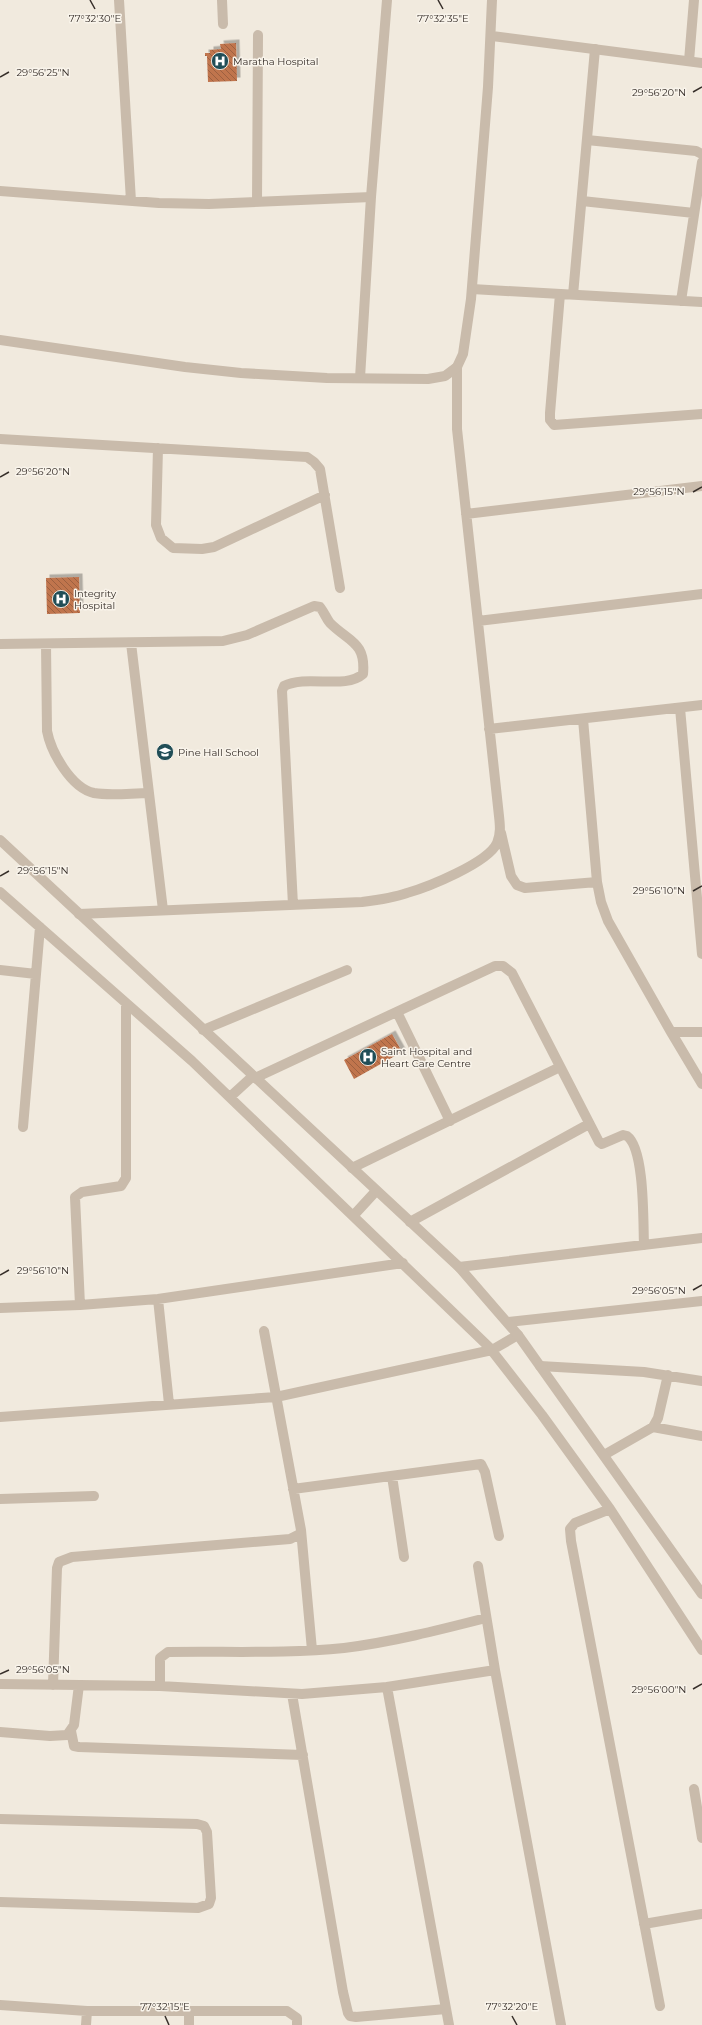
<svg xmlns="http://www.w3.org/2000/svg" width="702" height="2025" font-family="Montserrat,sans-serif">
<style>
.building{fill:url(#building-back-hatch);filter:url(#shadow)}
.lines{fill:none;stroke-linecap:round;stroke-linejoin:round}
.minor{stroke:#c9bbab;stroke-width:10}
.tertiary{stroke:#c9bbab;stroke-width:10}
.ticks{fill:none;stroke:#372f2a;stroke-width:1.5}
.labels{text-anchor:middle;stroke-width:3;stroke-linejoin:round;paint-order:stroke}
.poi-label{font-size:10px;fill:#372f2a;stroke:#f9f4eb;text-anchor:start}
.ticks-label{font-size:10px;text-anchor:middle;fill:#372f2a;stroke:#f9f4eb;stroke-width:3;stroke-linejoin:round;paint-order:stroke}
</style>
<defs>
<pattern id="building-back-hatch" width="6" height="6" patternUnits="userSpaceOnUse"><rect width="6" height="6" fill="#c0744e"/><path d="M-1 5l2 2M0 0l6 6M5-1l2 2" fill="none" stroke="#9d6041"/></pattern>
<filter id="shadow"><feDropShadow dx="3.5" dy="-3.5" stdDeviation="0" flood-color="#0004"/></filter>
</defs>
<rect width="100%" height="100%" fill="#f1eade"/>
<path class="building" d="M236,43l1,38 -29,1 -1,-26h-2v-3h5v-3l11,-1 -1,-5z
M79,577l1,36 -33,1 -1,-36z
M392,1034l10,18 -48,27 -10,-19z"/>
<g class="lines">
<path class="minor" d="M119,0l12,201
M222,0l1,24
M689,61l5,-61
M587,140l109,11 6,3
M0,191l159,12 50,1 162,-7
M582,201l112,12
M257,202l1,-167
M472,289l230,13
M560,294l-10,119v7l4,5 148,-11
M573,295l22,-246
M681,301l21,-139
M360,378l11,-181 16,-197
M0,439l307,18 7,5 6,7 20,119
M158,448l-2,77 5,13 12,10 29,1 12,-2 111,-52
M466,514l236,-28
M478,621l224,-27
M131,643l32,267
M0,644l223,-3 24,-6 67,-29 6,1c4,5 6,11 10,16 19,19 36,19 33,51 -18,16 -56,0 -79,12l-2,5 11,214
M46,644l1,87c4,21 24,57 47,62 17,3 38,0 55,0
M680,708l22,246
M583,719l14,163 4,20 7,19 63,111 31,52
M489,729l213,-24
M501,833l10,43 6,9 8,3 72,-6
M0,892l192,169 297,286 53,68 68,94 92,141
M79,914l283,-12c16,-2 31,-4 45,-9 21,-6 81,-30 90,-50 4,-9 3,-18 2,-27l-42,-387v-62
M0,970l36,4
M397,1012l53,109
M203,1030l144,-60
M671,1032h31
M255,1078l240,-112h8l9,7 87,169 3,2 21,-9 4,1c18,13 16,86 17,109
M230,1097l23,-21
M23,1127l17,-200
M352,1168l208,-101
M353,1216l23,-25
M410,1222l179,-98
M459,1267l243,-29
M158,1299l11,105
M80,1305l-5,-108 7,-5 39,-6 5,-8v-174
M0,1308l80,-3 78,-6 245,-36
M508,1322l194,-21
M540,1366l104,6 58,9
M0,1417l276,-20 216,-47 26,-15
M653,1427l49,9
M604,1455l49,-28 5,-9 10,-43
M392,1476l12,81
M293,1489l188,-25 4,8 14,64
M0,1499l94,-3
M610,1509l-35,14 -5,6 1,12 89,465
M301,1530l11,120
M478,1566l17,104 66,355
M0,1684l160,2 142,8 85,-7 108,-17
M53,1685l4,-117 2,-6 13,-5 218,-18 10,-5 1,-4 -37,-199
M160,1686v-28l8,-6c58,-1 118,2 176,-4 48,-6 95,-18 142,-30
M387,1687l62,338
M292,1694l51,298 5,21 2,3 6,1 90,-8
M71,1731l3,15 5,1 224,8
M0,1732l50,4 17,-1 7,-10 5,-40
M694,1789l8,49
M0,1819l197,5 7,2 3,6 4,66 -2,6 -11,4 -198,-6
M644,1924l58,-10
M0,2005l87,6h200l10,7v7
M86,2025l1,-14
M189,2025v-14"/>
<path class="tertiary" d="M492,36l210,27
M0,340l185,27 56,6 86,5 101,1 17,-3 12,-9 6,-13 8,-55 17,-212 4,-87
M0,840l459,427 59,68 184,259"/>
</g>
<path class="ticks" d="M90,0l5,9M438,0l5,9M0,77l9,-5M693,92l9,-5M0,477l9,-5M693,492l9,-5M0,876l9,-5M693,891l9,-5M0,1275l9,-5M693,1290l9,-5M0,1674l9,-4M693,1689l9,-5M165,2016l4,9M512,2016l5,9"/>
<defs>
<symbol id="hospital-disc" viewBox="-11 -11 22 22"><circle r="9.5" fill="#214e57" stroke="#f9f4eb"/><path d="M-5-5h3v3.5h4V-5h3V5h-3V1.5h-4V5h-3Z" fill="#fff"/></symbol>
<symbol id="school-disc" viewBox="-11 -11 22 22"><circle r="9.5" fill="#214e57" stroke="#f9f4eb"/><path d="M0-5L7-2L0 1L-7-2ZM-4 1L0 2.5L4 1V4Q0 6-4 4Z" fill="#fff"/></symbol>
</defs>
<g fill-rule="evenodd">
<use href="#hospital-disc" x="210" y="51" width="20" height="20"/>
<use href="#hospital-disc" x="51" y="589" width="20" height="20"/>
<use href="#school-disc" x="155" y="742" width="20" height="20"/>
<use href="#hospital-disc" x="358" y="1047" width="20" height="20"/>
</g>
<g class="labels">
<g class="poi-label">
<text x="233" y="65">Maratha Hospital</text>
<text x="74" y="597">Integrity<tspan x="74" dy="12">Hospital</tspan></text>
<text x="178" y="756">Pine Hall School</text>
<text x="381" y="1055">Saint Hospital and<tspan x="381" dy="12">Heart Care Centre</tspan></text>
</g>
</g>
<g class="ticks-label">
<text x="95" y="22">77°32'30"E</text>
<text x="443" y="22">77°32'35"E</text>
<text x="43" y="76">29°56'25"N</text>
<text x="659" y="96">29°56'20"N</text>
<text x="43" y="475">29°56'20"N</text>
<text x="659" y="495">29°56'15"N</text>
<text x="43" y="874">29°56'15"N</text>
<text x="659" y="894">29°56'10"N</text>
<text x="43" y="1274">29°56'10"N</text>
<text x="659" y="1294">29°56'05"N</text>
<text x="43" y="1673">29°56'05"N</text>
<text x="659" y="1693">29°56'00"N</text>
<text x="165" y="2010">77°32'15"E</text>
<text x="512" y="2010">77°32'20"E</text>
</g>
</svg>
